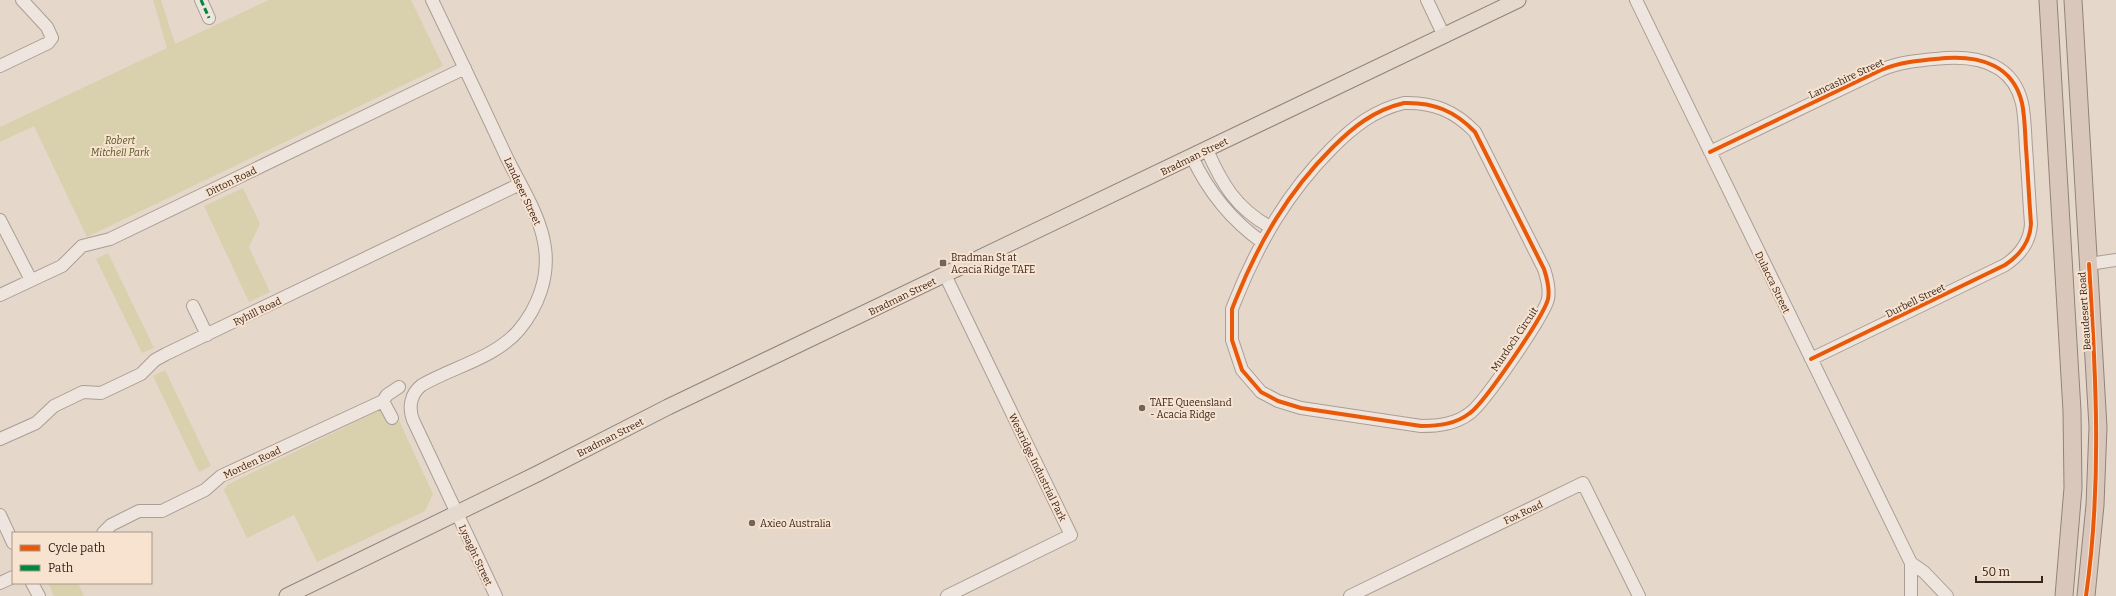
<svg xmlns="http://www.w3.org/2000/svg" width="2116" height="596" font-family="Bitter,serif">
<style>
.green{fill:#d9d0ad}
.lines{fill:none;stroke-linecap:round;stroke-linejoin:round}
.minor-casing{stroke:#aa9d95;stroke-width:14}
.major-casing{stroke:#90837b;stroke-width:17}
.highway-casing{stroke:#90837b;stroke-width:19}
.minor{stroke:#ede5de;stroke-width:12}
.major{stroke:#e5d9ce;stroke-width:15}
.highway{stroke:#d9c7bc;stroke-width:17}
.quiet{stroke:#00873e;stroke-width:3;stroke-dasharray:6 3;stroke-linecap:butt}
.cycleway-casing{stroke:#f7e3d0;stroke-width:6}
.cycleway{stroke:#e8590c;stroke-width:4}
.poi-dot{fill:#756359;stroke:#f7e3d0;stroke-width:1.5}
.labels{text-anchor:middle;stroke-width:4;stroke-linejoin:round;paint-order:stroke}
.street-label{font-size:10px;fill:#39241c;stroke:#f7e3d0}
.park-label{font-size:10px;font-style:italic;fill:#555722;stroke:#f7e3d0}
.poi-label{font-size:10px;fill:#39241c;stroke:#f7e3d0;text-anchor:start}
</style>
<rect width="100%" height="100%" fill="#e5d8cb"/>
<path class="green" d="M153,0h8l14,44 94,-44h142l32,66 -356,171 -53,-111 -34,16v-15l167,-79z
M243,188l17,36 -11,23 21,45 -21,10 -45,-96z
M108,253l46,95 -12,5 -46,-94z
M165,370l46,96 -12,6 -46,-96z
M382,409l15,7 36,78 -8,17 -108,51 -23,-47 -47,23 -23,-48 3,-5z
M48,583h30l6,13h-30z"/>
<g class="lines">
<defs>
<path id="minor" d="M201,0l8,18
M432,0c25,52 50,104 74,156 14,29 35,60 39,92 4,30 -7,59 -26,82 -24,28 -66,37 -97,55 -11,8 -14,22 -9,35l83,176
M1427,0l17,36
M1636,0l275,563v33
M0,66l48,-23 4,-5 -5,-11 -25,-27
M1404,103c29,-1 51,8 71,29l69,137c3,9 6,20 4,30 -4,17 -64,104 -78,114 -14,11 -31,13 -49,13l-120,-18 -23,-7 -17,-9 -19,-22 -10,-30v-31l4,-10c23,-57 52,-107 96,-151 21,-21 42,-38 72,-45z
M1207,150c15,34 29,58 63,77
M1710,152l171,-82c21,-9 43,-10 65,-12 34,-2 67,7 76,45 3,14 3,31 4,45 2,26 3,51 5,76 -1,18 -11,31 -26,41l-194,94
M1192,157c16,34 39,63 70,85
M0,220l31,60
M2089,264l27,-4
M945,275l126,260 -124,61
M0,295l62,-29 20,-20 28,-7 355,-171
M193,306l14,29
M383,401l9,17
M0,439l36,-16 18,-17 29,-14 18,1 40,-19 14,-14 11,-6 354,-170
M0,515l13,28
M103,533l8,-8 28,-14h23l43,-21 16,-14 162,-75 4,-6 12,-8
M1911,563l13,9 23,24
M0,583l13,-6
M32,583l7,13
M1350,596l233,-113 56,113"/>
<path id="major" d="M287,596l250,-122 131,-67 850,-407"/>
<path id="highway" d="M2048,0l24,411 1,77 -9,108
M2073,0l25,427 -3,78 -9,91"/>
</defs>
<use href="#minor" class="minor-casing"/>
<use href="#major" class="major-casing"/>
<use href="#highway" class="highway-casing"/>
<use href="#minor" class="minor"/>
<use href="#major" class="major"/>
<use href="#highway" class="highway"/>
<path class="quiet" d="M201,0l8,18"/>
<defs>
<path id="cycleway" d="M1404,103c29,-1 51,8 71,29l69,137c3,9 6,20 4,30 -4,17 -64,104 -78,114 -14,11 -31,13 -49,13l-120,-18 -23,-7 -17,-9 -19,-22 -10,-30v-31l4,-10c23,-57 52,-107 96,-151 21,-21 42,-38 72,-45z
M1710,152l171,-82c21,-9 43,-10 65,-12 34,-2 67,7 76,45 3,14 3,31 4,45 2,26 3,51 5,76 -1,18 -11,31 -26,41l-194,94
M2086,596c16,-111 10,-221 3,-332"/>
</defs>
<use href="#cycleway" class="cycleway-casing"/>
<use href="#cycleway" class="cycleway"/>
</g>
<g class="poi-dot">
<rect x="939" y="259" width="8" height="8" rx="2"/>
<circle cx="1142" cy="408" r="4"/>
<circle cx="752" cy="523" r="4"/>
</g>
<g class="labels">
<g class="street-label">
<text transform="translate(1846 78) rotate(-25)" y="4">Lancashire Street</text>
<text transform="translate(1194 156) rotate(-26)" y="4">Bradman Street</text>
<text transform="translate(231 181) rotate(-26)" y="4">Ditton Road</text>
<text transform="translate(523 191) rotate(65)" y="4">Landseer Street</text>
<text transform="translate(1773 282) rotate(64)" y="4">Dulacca Street</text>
<text transform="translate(902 296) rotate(-26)" y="4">Bradman Street</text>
<text transform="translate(1915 300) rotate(-26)" y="4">Durbell Street</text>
<text transform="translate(257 311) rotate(-26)" y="4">Ryhill Road</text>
<text transform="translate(2084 311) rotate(-94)" y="4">Beaudesert Road</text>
<text transform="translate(1514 339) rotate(-56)" y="4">Murdoch Circuit</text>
<text transform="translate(610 437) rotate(-27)" y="4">Bradman Street</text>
<text transform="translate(252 462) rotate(-25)" y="4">Morden Road</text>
<text transform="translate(1038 467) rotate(64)" y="4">Westridge Industrial Park</text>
<text transform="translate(1523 512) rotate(-25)" y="4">Fox Road</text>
<text transform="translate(476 555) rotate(65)" y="4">Lysaght Street</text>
</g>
<g class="park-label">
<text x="120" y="144">Robert<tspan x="120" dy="12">Mitchell Park</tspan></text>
</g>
<g class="poi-label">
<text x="951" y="261">Bradman St at<tspan x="951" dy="12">Acacia Ridge TAFE</tspan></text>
<text x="1150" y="406">TAFE Queensland<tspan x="1150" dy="12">- Acacia Ridge</tspan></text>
<text x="760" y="527">Axieo Australia</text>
</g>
</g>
<rect x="12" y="532" width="140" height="52" fill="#f7e3d0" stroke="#ab9788"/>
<rect x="20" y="545" width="20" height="6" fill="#e8590c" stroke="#ab9788"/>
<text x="48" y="552" font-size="12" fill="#39241c">Cycle path</text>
<rect x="20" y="565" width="20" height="6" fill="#00873e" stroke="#ab9788"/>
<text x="48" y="572" font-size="12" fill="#39241c">Path</text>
<path d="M1976 576v6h66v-6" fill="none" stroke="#39241c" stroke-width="2"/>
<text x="1982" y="576" font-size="12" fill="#39241c" stroke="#f7e3d0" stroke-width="3" paint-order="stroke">50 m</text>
</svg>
